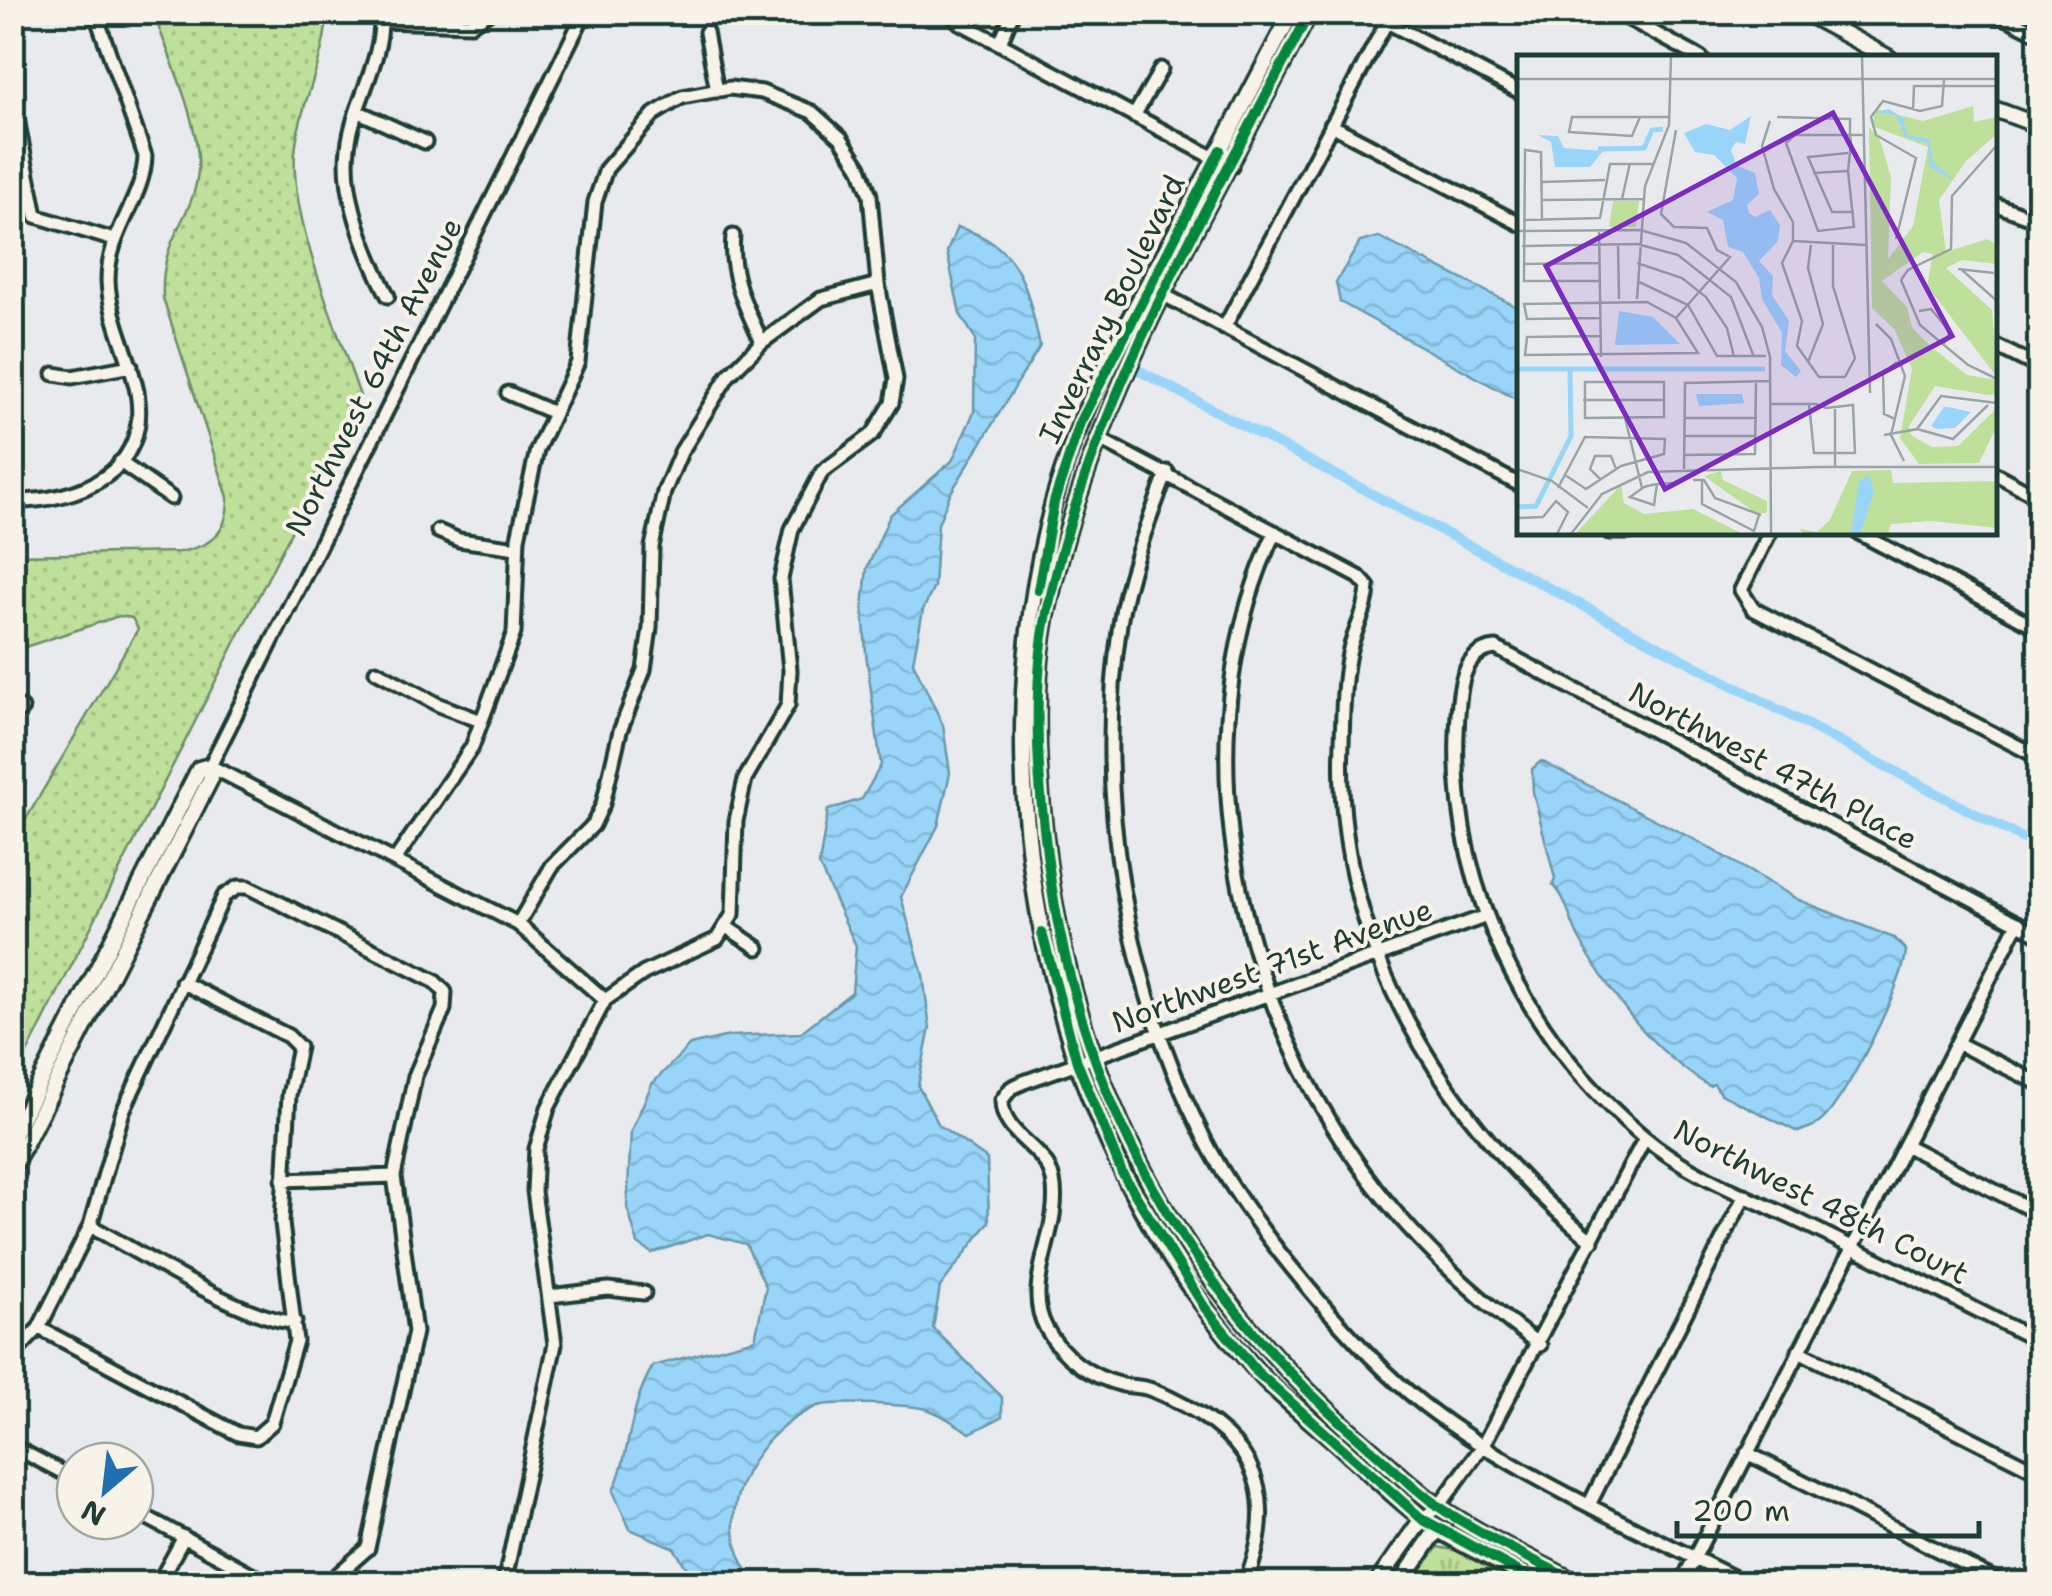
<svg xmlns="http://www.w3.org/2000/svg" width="2052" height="1596" font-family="'Shantell Sans',sans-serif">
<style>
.grass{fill:url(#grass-dots);stroke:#6e8e67;stroke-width:2.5}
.park{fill:url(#park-tufts);stroke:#6e8e67;stroke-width:2.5}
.water{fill:url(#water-waves);stroke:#6898aa;stroke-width:2.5}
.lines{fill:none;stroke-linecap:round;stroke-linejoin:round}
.canal{stroke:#99d5f9;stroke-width:10}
.minor-casing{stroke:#1f3d34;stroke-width:19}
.tertiary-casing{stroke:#1f3d34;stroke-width:21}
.minor{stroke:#f7f3e8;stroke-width:11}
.tertiary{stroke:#f7f3e8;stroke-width:14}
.cycleway-casing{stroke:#f7f3e8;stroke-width:16}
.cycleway{stroke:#00873e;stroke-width:10}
.labels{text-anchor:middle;stroke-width:8;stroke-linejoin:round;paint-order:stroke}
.street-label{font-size:30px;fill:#1f3d34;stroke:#f7f3e8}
.inset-river{fill:none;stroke:#99d5f9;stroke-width:5}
.inset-road{fill:none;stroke:#98a5a4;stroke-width:2.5}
.view{fill:#7b2cbf;fill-opacity:0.15;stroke:#7b2cbf;stroke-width:5}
.inset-edge{fill:none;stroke:#1f3d34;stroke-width:5}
</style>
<defs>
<pattern id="grass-dots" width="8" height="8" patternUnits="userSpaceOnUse" patternTransform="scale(2.5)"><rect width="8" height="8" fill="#bee09a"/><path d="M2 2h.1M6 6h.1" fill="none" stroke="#a3c185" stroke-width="1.8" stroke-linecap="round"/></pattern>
<pattern id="park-tufts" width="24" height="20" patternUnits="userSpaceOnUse" patternTransform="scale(2.5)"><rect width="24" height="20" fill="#bee09a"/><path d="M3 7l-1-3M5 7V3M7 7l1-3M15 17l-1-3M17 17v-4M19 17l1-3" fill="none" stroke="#a3c185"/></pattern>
<pattern id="water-waves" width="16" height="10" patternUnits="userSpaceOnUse" patternTransform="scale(2.5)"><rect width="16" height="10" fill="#99d5f9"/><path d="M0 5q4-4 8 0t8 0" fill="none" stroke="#83b8d6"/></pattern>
</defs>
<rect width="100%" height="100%" fill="#e9eaee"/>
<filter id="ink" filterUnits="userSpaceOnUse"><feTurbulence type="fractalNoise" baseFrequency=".01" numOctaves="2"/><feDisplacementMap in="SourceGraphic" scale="20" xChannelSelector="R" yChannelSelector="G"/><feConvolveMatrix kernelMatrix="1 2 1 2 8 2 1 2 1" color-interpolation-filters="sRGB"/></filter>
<g filter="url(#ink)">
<path class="grass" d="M153,13h174c-2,51 -28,91 -32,140 -5,67 43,177 65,243l-347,685v-240l125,-212 -6,-11 -13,-2 -106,35v-96l166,-3c34,-6 49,-20 49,-55l-65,-199c-3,-64 30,-76 35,-127 4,-41 -30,-119 -45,-158z"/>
<path class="park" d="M1438,1547l21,4 54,32h-102z"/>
<path class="water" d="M957,227c65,18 70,61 83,119l-90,148 -12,30 -4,63 -11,23 -10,52 30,63 7,48 -12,53 -37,71 22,78 7,53 -12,58 21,39 48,34 2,63 -49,65 -7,41 69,69v20l-32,16c-14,-8 -32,-22 -48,-25 -18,-3 -93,-8 -107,-1 -66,29 -110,116 -59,176h-60l-22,-35 -44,-19 -17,-38c19,-42 15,-84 40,-125l102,-27 11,-52 -20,-43 -38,-10 -56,19 -14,-9 -11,-37 4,-76 21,-47 38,-39 39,-9 71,-3 52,-41 4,-46 -37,-81 9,-55 34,-11 19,-34 -15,-111 -3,-47 4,-39 23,-53 62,-54 22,-49 1,-74 -15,-24 -13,-62z
M1379,237l140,71v93l-179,-99 -4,-20 24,-40z
M1541,761l158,81 100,58 95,38 12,12c0,30 -63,155 -86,172 -6,5 -15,7 -22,10l-77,-38 -7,-10 -5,2c-58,-36 -96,-88 -129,-146 -11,-19 -12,-41 -27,-55l2,-6 -22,-87 -1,-23z"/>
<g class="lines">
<path class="canal" d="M1138,370l902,478"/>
<defs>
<path id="minor" d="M381,12c3,49 -28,90 -33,136 -6,47 19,107 40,148
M585,12l-375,754 308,158 87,76
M950,12l9,10 272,145
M1616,12l85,46
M1994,12l46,23
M382,21l89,3 18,-12
M1387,22l133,70
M706,32l11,59
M1000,43l13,-31
M12,93l24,123 78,24
M359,112l66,30
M1134,116l27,-47
M1331,125l189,99
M1994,204l46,17
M733,236c-4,38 13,72 29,106
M1147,286l373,199
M1224,328l168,-316
M1994,345l46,23
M54,374l18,3 59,-11
M508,393l46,20
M1097,438l262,139 9,10c-1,22 -11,38 -17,58 -8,30 -8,68 -9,98 -9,199 101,377 250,498
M120,462l51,36
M1167,472c-18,50 -39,99 -47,152 -26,171 5,359 84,514 30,59 75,116 118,166 32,36 64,71 102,101 96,74 215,124 323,179
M1994,473l46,25
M12,501c66,1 139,-28 125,-109 -7,-37 -28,-74 -29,-112 0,-49 36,-81 37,-124l-50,-144
M438,531l21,9 58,8
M1275,532c-88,185 -48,422 58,594 53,87 125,159 207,219
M1609,532h20
M1770,532l-29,58 12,19 287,149
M1857,532l183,97
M376,671l63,34 42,16
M12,718l10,-10
M395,860l77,-113 42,-114 4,-95 19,-88 41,-88 17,-160 11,-33 48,-55 28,-17 48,-9 32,4 50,20 29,26 19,29 10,28 8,89 18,95 -4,24 -19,31 -51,38 -30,57 -11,50 9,91 -2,35 -43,74 -9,42 -3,93 -16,25 -73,34 -39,27 -57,108 -12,41 -2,42 21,153 -51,240
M518,924l34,-58 41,-41 10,-21 17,-73 24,-61 6,-42 2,-81 12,-55 17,-40 47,-76 34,-34 59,-43 57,-15
M725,926l33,22
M2040,935l-544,-287c-39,3 -37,53 -39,85 -6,155 69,306 187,404 45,38 107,61 159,86 80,39 158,79 237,119
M1957,1043l83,41
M1905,1145l135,69
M283,1180l111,-4
M90,1226c48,25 155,95 205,96
M550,1296l58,-7 36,4
M39,1328l199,106 18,3 16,-14 24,-82 -14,-118 7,-128 10,-48 -11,-11 -106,-54
M1799,1351l241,122
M12,1356l27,-28 51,-102 33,-115 101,-215 14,-9h10l186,94 11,11 -1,17 -29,67 -21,100 21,156 -47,216 -41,36
M12,1446l63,33
M1747,1453l257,131
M1590,1503l155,-308
M135,1511l135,73
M1422,1519l17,-13 43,-59 163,-309
M12,1576l15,8
M158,1584l26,-47
M1245,1584c40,-100 2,-155 -93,-194 -9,-4 -19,-3 -29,-5 -33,-8 -61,-28 -77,-57 -25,-45 17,-99 7,-148 -7,-34 -52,-44 -51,-80l9,-12 13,-6 460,-165
M1681,1584l337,-661"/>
<path id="tertiary" d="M1292,12c-37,71 -74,142 -112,212 -47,88 -99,179 -126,276 -80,291 -3,646 202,870 22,25 50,46 75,68 30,26 58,55 89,79 36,27 82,45 121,67
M1310,12c-100,194 -219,386 -263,601 -16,77 -9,172 1,249 32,240 139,430 322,586 23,20 46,43 71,60 43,29 92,51 138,76
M1804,12l85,46
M1994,109l46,17
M12,1137l187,-368 11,-3
M12,1169l199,-391 -1,-12
M1376,1584l46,-65
M1400,1584l38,-56"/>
</defs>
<use href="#minor" class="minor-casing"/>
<use href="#tertiary" class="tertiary-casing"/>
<use href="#minor" class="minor"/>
<use href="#tertiary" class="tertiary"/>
<defs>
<path id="cycleway" d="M1310,12c-100,194 -219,386 -263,601 -16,77 -9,172 1,249 32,240 139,430 322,586 23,20 46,43 71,60 43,29 92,51 138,76
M1038,590l16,-88 26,-79 140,-273
M1042,933l35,129 45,111 83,135 52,64 165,147 119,65"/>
</defs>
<use href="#cycleway" class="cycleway-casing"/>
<use href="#cycleway" class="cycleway"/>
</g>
</g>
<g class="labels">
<g class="street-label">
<text transform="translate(1112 309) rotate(-64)" y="10">Inverrary Boulevard</text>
<text transform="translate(374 377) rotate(-63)" y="10">Northwest 64th Avenue</text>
<text transform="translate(1773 766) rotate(28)" y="10">Northwest 47th Place</text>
<text transform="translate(1272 966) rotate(-20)" y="10">Northwest 71st Avenue</text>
<text transform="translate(1821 1202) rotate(27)" y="10">Northwest 48th Court</text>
</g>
</g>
<g transform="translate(1517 55)">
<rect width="480" height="480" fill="#e9eaee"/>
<path d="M456,51l1,16 23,-5v17l-31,27 -27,39 7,52 41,-13 10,6v19l-35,-4 -16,8 46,42 5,67 -70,-91 6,-32 -10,-2 -41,29 25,26 5,20 17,18 38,30 30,5v14l-9,1 -53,-9 -26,40 2,9 21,12 26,-1 39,-38v18l-18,37 -60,1 -19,-26 12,-69 -17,-39 -23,-22 -3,-181 11,13 11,37 -3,82 25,-33 15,-79 -56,-21 4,-17 47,12zM374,415l2,13 104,-2v47l-66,-7 -40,3 -3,10h-85l-3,-5 17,3 13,-12 22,-49zM104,430l3,18 20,11 49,-5 50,25h-168z" fill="#bee09a"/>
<path d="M96,146h26l-3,26h-27zM204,416l2,9 44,21v12h-11l-52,-37z" fill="#bee09a"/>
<path d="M372,54l14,9 4,17 22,4 4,23 24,21 -28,-17 -1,-23 -23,-6 -9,-22 -21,-3zM234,61l-6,28 -9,-2 -5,8 6,16 18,7 4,21 -12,11 2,8 6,4 15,-7 10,15 -2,16 -19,20 14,15 -1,19 17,26 -4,30 16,20 -5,6 -15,-12 1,-32 -20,-34 -3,-21 -16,-26 -15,-5 -5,-27 -16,-8 26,-12 4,-22 -23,-23 -19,-3 -11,-19 22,-9 24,6zM21,80l20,1 6,12 39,3 -13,16h-35l-4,-25zM102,256l34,6 27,27 -65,1zM179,339h46l2,9 -45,3zM427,352h4l23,5 -16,16 -18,1 -6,-3zM352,420l5,16 -14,43h-9l8,-53z" fill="#99d5f9"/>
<path class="inset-river" d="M81,94l46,-1 8,-18 11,-1M0,314h248M0,452l19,-1 35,-70 -1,-67"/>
<path class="inset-road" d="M345,1l8,337M0,24h480M396,55l1,-24h83M123,62l-8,19 -63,-4 3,-15h98M260,62l73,2v16l1,8 -3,28 6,56 -36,4 -32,-88 9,-8h70M253,66l-8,25 12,43 19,33v19l-11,22 20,58 -5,25 22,31h26M159,75l-15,84 13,13 33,1 10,22 13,7 -54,61M331,98l-40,4 24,55h22M296,118l35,-2M25,127l63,-2M105,144l8,-36M25,145l102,-1M6,165l77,-2 10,-54h43M25,165l-1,-68 -16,-2 -1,131h76M82,174l2,128M0,176l123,-1 46,13 50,39 26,45 8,30 1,177M379,184l20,-81 -40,-23 -5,-18 12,-16 37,10 22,-5 2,-26M276,186l73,4M101,189l1,55M316,190v41l22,72 -10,19M5,191l115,-2 41,11 53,42 23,60M120,208l45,15 24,19 21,31 7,29M6,209l77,-1M441,214l36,4M445,215l35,31M384,225l7,-10 43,-21 1,-53 45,-51M384,225l19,45 48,40 29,14M120,226l51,24 29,51h49M120,244l8,-113 24,-61 2,-69M402,256l12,-2 19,23 -7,13M83,263l-73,1 -3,-15 123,-2 29,16 22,35 -173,2 2,-18 74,-1M359,269l15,15 14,37 -14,59 13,26M291,307l15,-38 -15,-56 3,-23M68,327h79v35l-79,1zM66,345h82M252,349h47l10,4 27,-3 2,48h-41l-5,-49M108,363l17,70M167,363h73M378,364l-11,-5 -1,-41 14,-11M400,374l36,10 35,-34M367,380l33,-6 24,-33 56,7M167,381h72M167,400l71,-1 1,-73M301,412h179M318,413v-61M0,414l35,12 36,27M167,414l1,-86 85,-2M83,424l-10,-10 5,-13h16l5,13M176,425h11l11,18 46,17M185,425v24l52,27 5,-16M140,429l-3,21 -24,-8 14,-10 8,-2 6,-1 15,-1M41,433l27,-51 80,2 -1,15 -43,12 -35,23 -21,-14M0,463l26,-1 13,-16 12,11 -11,22M54,479l31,-40 46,-22 170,-5"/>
<path class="view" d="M316,58l119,223 -287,153 -119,-223z"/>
<rect width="480" height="480" class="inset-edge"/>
</g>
<rect width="2052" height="1596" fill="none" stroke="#f7f3e8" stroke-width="50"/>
<rect x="25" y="25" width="2002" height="1546" fill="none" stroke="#1f3d34" stroke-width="4" filter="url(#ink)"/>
<g transform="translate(105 1491) rotate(208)"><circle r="48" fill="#f7f3e8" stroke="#a1aaa0" stroke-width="2.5"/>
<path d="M0-8L18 38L0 25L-18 38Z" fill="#1f6fb2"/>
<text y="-15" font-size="28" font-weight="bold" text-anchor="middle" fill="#1f3d34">N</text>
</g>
<path d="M1677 1521v15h302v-15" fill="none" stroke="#1f3d34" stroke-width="5"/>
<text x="1692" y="1521" font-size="30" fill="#1f3d34" stroke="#f7f3e8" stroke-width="8" paint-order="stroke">200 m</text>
</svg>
